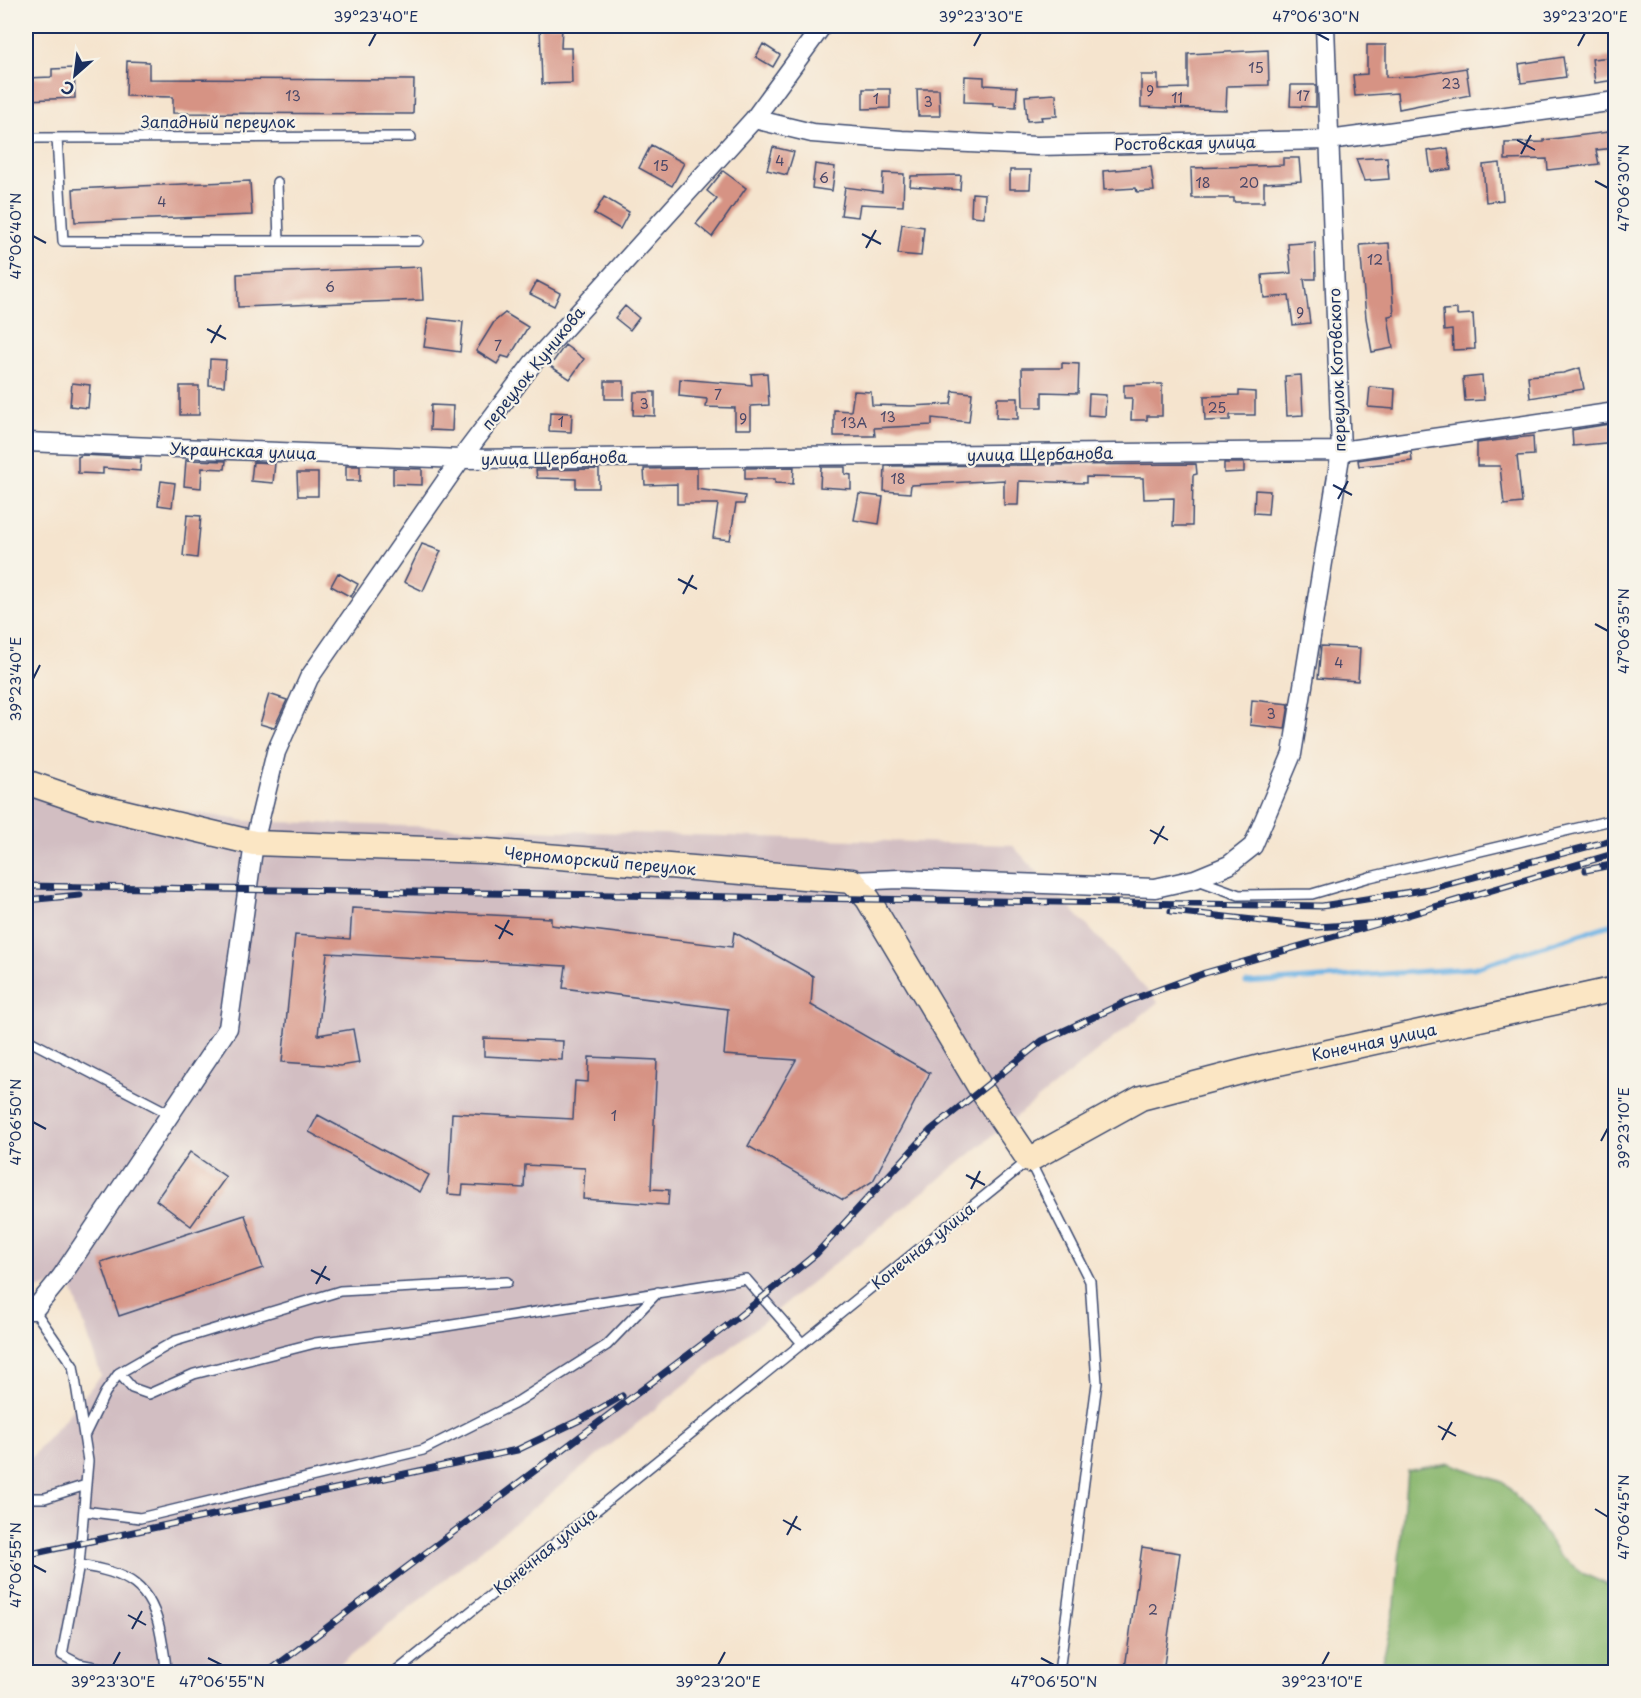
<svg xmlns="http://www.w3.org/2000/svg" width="1641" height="1698" font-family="'Playpen Sans',sans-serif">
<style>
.industrial{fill:#d2bec2}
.forest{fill:#8ab76e;stroke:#527366;stroke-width:1.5}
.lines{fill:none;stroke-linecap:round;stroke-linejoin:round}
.stream{stroke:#6eb3e4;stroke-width:5}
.building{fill:#d69384}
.lane-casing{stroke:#3c4a6f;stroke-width:12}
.street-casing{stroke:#3c4a6f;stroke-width:21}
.secondary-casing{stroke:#3c4a6f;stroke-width:27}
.lane{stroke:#fff;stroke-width:9}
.street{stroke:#fff;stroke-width:18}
.secondary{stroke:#fbe6c4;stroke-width:24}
.rail-casing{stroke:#1b2f5e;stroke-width:7}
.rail{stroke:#f7f3e8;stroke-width:4.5;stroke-dasharray:14;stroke-linecap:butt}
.ticks{fill:none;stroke:#1b2f5e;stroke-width:2}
.labels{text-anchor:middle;stroke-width:4.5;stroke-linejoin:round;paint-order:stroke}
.number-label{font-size:14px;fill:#4a4868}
.street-label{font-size:16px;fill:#1b2f5e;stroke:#f7f3e8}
.neatline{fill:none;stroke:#1b2f5e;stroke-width:2}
.ticks-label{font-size:15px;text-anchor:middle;fill:#1b2f5e}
</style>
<rect width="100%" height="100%" fill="#f7f3e8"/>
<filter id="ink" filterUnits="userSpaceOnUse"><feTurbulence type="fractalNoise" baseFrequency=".0167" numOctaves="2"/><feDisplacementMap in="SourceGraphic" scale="12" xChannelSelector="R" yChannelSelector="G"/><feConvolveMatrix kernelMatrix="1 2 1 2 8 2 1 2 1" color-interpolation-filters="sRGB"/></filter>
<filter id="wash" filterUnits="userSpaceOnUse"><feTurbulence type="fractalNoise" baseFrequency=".008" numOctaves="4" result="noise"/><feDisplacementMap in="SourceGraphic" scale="24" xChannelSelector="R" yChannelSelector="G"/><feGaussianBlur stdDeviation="1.35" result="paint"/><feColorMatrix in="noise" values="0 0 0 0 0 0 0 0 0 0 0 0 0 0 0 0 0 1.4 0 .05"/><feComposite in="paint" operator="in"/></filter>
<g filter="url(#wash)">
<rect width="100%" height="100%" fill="#f5e4ce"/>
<path class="industrial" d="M26,772l36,20 185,29 765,24 146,157 -828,670h-304v-208l75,-88 -31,-95 -44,10z"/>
<path class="forest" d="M1449,1463l56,20 30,36 24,36 25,19 31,14v84h-234l14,-67 12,-134z"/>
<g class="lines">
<path class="stream" d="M1246,983l227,-15 143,-45"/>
</g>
<g id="blocks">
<path class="building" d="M540,26h22l-1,22h10l1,35 -30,1z
M763,44l17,11 -7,12 -17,-10z
M1367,45h19v32l29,-1 51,-8 4,27 -71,14 -2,-16 -42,3 -2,-21 14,-1z
M1268,50l1,35 -42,1 -1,24 -85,-3v-32h17v14l30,-1v-34z
M1563,57l3,20 -45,6 -2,-19z
M1612,57l3,23 -20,3 -3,-24z
M127,61l22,1v17l265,1 -1,34 -240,-1v-16l-47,-1z
M74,68l1,30 -49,2v-22l26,-1v-8z
M965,76l19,1v8l33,2 -1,20 -23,-1v-3l-29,-1z
M1291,85h25v22l-26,-1z
M863,89h27v19l-27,1z
M917,89h22l1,27h-22z
M1056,94l1,22 -16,1 1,3 -15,1 -2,-25z
M1616,131v17l-20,2 3,14 -51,6 -1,-11 -42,1v-17l39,-1v-2z
M651,145l33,18 -12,23 -33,-18z
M773,147l21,5 -7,23 -20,-5z
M1448,148l3,21 -20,3 -3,-21z
M1387,157l2,22 -25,2 -8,-22z
M1283,158h16l2,23 -37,2v19h-30v-4h-42l-1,-30 92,-3z
M1500,163l3,37 -17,2 -3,-37z
M815,164l20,3 -3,24 -20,-3z
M1151,167l3,24 -17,1 -1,-4 -32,2 -1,-19z
M1010,170h21l-1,19h-20z
M723,171l23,17 -34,49 -16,-13 21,-25 -10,-8z
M883,173l21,1 -1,32 -43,-2 -2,13 -17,-2 4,-28 37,5z
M961,175l-1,15 -50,-4 1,-10z
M250,181l2,34 -177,7 -2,-33z
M972,193l13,1 -1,23 -13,-1z
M604,197l25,15 -9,17 -26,-15z
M902,224l22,3 -3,29 -23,-2z
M1315,242l1,37h-12l6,44 -17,2 -4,-29 -25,2 -2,-23 29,-2 -3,-29z
M1389,243l5,72 -6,1 5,32 -21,4 -6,-34 -6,-73z
M421,267l2,33 -185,7 -1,-33z
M537,281l23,12 -6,13 -24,-12z
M625,306l14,12 -9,12 -15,-12z
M1457,309v6l16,-1 2,35 -22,1 -1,-20 -8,1 -1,-21z
M505,313l23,14 -19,31 -7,-2 -5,8 -21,-13 18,-29z
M428,318l35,4 -3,30 -36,-5z
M565,345l19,14 -14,20 -20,-13z
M210,359l16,1 -2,26 -15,-1z
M1062,363l17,1 -1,29 -36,-1v15h-19l-1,-39h40z
M1580,368l4,21 -54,9 -2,-22 35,-3z
M767,373l2,32 -18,1v23h-16v-21l-29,-1 1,-8 -28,-3 1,-17 72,6 -1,-11z
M1301,375l2,40 -16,1 -2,-40z
M1482,376l2,24 -19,1 -2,-23z
M605,381h19v18h-19z
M72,383l18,2 -2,23 -18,-2z
M1148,384h14v32h-15v4h-16l1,-22h-8v-13z
M180,386h19v29h-19z
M1370,387l25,2 -1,20 -26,-2z
M854,391l17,1 1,13 39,1 40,-2 2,-13 19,2 -3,29 -37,-4v7l-58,3 1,8h-41v-26l17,1z
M1239,391l16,1v23h-25v5l-25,1 -1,-25 35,-1z
M634,392h21v24l-22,-1z
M1089,394l17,1 -1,21 -17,-1z
M997,398h21v21l-22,-1z
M431,405l22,1 -1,25 -22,-1z
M550,412l22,1 -1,19 -22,-1z
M1616,423v19l-43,4 -1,-16z
M1533,436l1,19 -17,1 5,47 -18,2 -4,-39h-23v-23z
M1411,452l1,9 -53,5 -1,-6z
M82,455l59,3 -1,13 -37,-3v6l-25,-1v-16z
M186,460l40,1 -1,8 -23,-1 -1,20 -17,-2z
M253,462l22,1 -2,20 -22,-2z
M1224,463h20v9l-20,1z
M1196,464l1,10 -4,1 -1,51h-19l1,-28 -30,1 -1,-21 -57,-1v6l-67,-2 -1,24h-14v-25l-93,5 -1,8 -26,-2 1,-25z
M346,466h14v15h-14z
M794,467l-1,17 -18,-1v-4h-30v-11z
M821,467h24v7l6,1v14l-31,-2z
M393,468l29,1v16l-29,-1z
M697,468v21l48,7 -1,8h-8l-6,36 -17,-2 5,-34h-41v-20l-32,1 -1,-16z
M599,469v19h-23v-9l-39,-1 -1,-8z
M297,473h21v23h-20z
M161,481l14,2 -3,24 -14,-2z
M1255,490l15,1 -2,23 -14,-1z
M859,494l24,3 -4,27 -25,-4z
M187,515l14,1 -4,42 -14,-2z
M422,544l19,7 -18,40 -19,-9z
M338,573l20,11 -7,13 -20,-11z
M1321,646l39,2 -2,33 -40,-3z
M269,694l18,6 -13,28 -14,-4z
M1252,700l37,4 -4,25 -35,-4z
M352,908l199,10v7l181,22 2,-15 79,44 -2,29 119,68 -57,108 -30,19 -95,-54 48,-86 -72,-5 4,-46 -165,-21 3,-22 -239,-13 -9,82 35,-6 6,34 -19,3 -58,-4 13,-127 55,4z
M484,1038l79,3 -1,19 -78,-4z
M589,1057l68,3 -6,129 18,1 -1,15 -85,-6 2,-31 -60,-3 -1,23 -61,-3 -1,10 -14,-1 4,-81 121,6 2,-38 13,1z
M318,1115l111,60 -9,17 -111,-60z
M190,1152l36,25 -35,49 -35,-26z
M245,1215l18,53 -144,48 -18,-54z
M1142,1547l38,6 -17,119 -38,-4z"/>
</g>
</g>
<g filter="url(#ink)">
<use href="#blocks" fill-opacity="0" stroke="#3c4a6f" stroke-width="1.5"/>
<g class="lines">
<defs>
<path id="lane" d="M26,138l385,-1
M57,138l6,103h355
M277,182l2,59
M1198,880l41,15 73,-1 58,-17 246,-58
M26,1039l144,75
M34,1310l39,56 15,95 -9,104 -17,90 17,9 42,8
M119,1373l13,15 17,6 45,-20 121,-31 125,-16 306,-48 56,64
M84,1436l21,-43 14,-20 56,-32 165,-50 167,-9
M26,1498h19l41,-13
M84,1511l56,7 283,-68 91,-46 93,-59 51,-53
M79,1565c48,8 73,19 82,71 2,12 5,25 5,36
M396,1672l633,-512 61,121 7,102 -38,289"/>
<path id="street" d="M754,119l58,14 90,7 135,6 292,-6 287,-39
M26,442l435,17 880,-8 275,-39
M852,881l47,-2 256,9 40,-9 34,-14 24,-19 39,-92 49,-303 -16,-425
M26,1310h8l27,-33 167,-249 26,-185 22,-91 33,-74 152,-219 72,-96 221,-244 68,-93"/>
<path id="secondary" d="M26,782l64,22 164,39 231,8 367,30 16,18 113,190 48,71 112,-62 119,-31 356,-78"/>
</defs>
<use href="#lane" class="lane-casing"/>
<use href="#street" class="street-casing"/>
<use href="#secondary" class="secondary-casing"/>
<use href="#lane" class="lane"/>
<use href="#street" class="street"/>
<use href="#secondary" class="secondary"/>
<defs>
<path id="rail" d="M1586,870l30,-6
M26,886l1296,20 107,-17 187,-50
M26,900l54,-5
M1171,911l146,16 64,-4 235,-70
M26,1555l491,-105 67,-32 38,-22
M268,1672l469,-354 79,-64 115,-124 111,-89 86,-40 77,-28 176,-50"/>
</defs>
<use href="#rail" class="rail-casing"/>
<use href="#rail" class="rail"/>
</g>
</g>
<path class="ticks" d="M1316,33l13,7M369,46l7,-13M974,46l7,-13M1578,46l7,-13M1517,140l18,10M1521,154l10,-19M1595,181l13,7M862,234l19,10M33,236l13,7M866,248l10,-18M207,329l19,10M211,343l10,-18M1333,485l19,10M1338,499l10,-18M678,579l19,10M683,594l10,-19M1595,624l13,7M33,679l7,-14M1150,830l18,10M1154,844l10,-18M495,925l18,10M499,939l10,-19M33,1122l13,7M1601,1141l7,-13M966,1175l19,10M971,1189l9,-18M311,1270l19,10M316,1284l10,-18M1438,1426l18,10M1442,1440l10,-18M1595,1509l13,8M783,1520l18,10M787,1535l10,-19M33,1565l13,7M128,1615l18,10M132,1629l10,-18M208,1658l14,7M1041,1658l13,7M113,1665l7,-13M718,1665l7,-13M1322,1665l7,-13"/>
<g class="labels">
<g class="number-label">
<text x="1256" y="73">15</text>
<text x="1451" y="89">23</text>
<text x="1150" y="96">9</text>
<text x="293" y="101">13</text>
<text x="1303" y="101">17</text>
<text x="1177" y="103">11</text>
<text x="876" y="104">1</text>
<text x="928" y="107">3</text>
<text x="780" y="166">4</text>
<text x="661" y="171">15</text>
<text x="824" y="183">6</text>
<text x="1203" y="188">18</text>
<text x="1249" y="188">20</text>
<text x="162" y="207">4</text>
<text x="1375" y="265">12</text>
<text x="330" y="292">6</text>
<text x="1300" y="318">9</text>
<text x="498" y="351">7</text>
<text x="718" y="400">7</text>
<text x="644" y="409">3</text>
<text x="1217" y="413">25</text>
<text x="888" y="422">13</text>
<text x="743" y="424">9</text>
<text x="561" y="427">1</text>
<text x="854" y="428">13А</text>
<text x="898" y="484">18</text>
<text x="1339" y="668">4</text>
<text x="1271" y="719">3</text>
<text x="614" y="1121">1</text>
<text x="1153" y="1615">2</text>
</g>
<g class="street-label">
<text x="218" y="128">Западный переулок</text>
<text transform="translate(1185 143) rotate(-1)" y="6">Ростовская улица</text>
<text transform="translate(533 368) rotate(-51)" y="6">переулок Куникова</text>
<text transform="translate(1337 370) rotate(-92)" y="6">переулок Котовского</text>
<text transform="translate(243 451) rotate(2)" y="6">Украинская улица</text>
<text transform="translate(1040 454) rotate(-1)" y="6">улица Щербанова</text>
<text transform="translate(554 458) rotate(-1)" y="6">улица Щербанова</text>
<text transform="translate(600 861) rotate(5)" y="6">Черноморский переулок</text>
<text transform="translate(1374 1042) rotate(-12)" y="6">Конечная улица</text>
<text transform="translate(923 1246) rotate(-39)" y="6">Конечная улица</text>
<text transform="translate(545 1551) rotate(-39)" y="6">Конечная улица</text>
</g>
</g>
<rect width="1641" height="1698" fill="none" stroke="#f7f3e8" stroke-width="66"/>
<g transform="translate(75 75) rotate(208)" stroke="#f7f3e8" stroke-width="4.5" paint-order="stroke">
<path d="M0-4.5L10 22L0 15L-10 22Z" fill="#1b2f5e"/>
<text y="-9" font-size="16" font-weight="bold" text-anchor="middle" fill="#1b2f5e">С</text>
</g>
<rect x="33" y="33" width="1575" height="1632" class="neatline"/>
<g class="ticks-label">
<text x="376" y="22">39°23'40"E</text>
<text x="981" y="22">39°23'30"E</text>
<text x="1316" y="22">47°06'30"N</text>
<text x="1585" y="22">39°23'20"E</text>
<text transform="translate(1624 188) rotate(-90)" y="5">47°06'30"N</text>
<text transform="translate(16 236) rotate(-90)" y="5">47°06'40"N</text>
<text transform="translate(1624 631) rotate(-90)" y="5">47°06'35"N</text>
<text transform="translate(16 679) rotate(-90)" y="5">39°23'40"E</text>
<text transform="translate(16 1122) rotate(-90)" y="5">47°06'50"N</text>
<text transform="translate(1624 1128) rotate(-90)" y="5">39°23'10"E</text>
<text transform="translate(1624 1517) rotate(-90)" y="5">47°06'45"N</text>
<text transform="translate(16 1565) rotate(-90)" y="5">47°06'55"N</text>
<text x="113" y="1687">39°23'30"E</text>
<text x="222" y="1687">47°06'55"N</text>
<text x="718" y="1687">39°23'20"E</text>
<text x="1054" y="1687">47°06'50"N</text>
<text x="1322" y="1687">39°23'10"E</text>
</g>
</svg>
